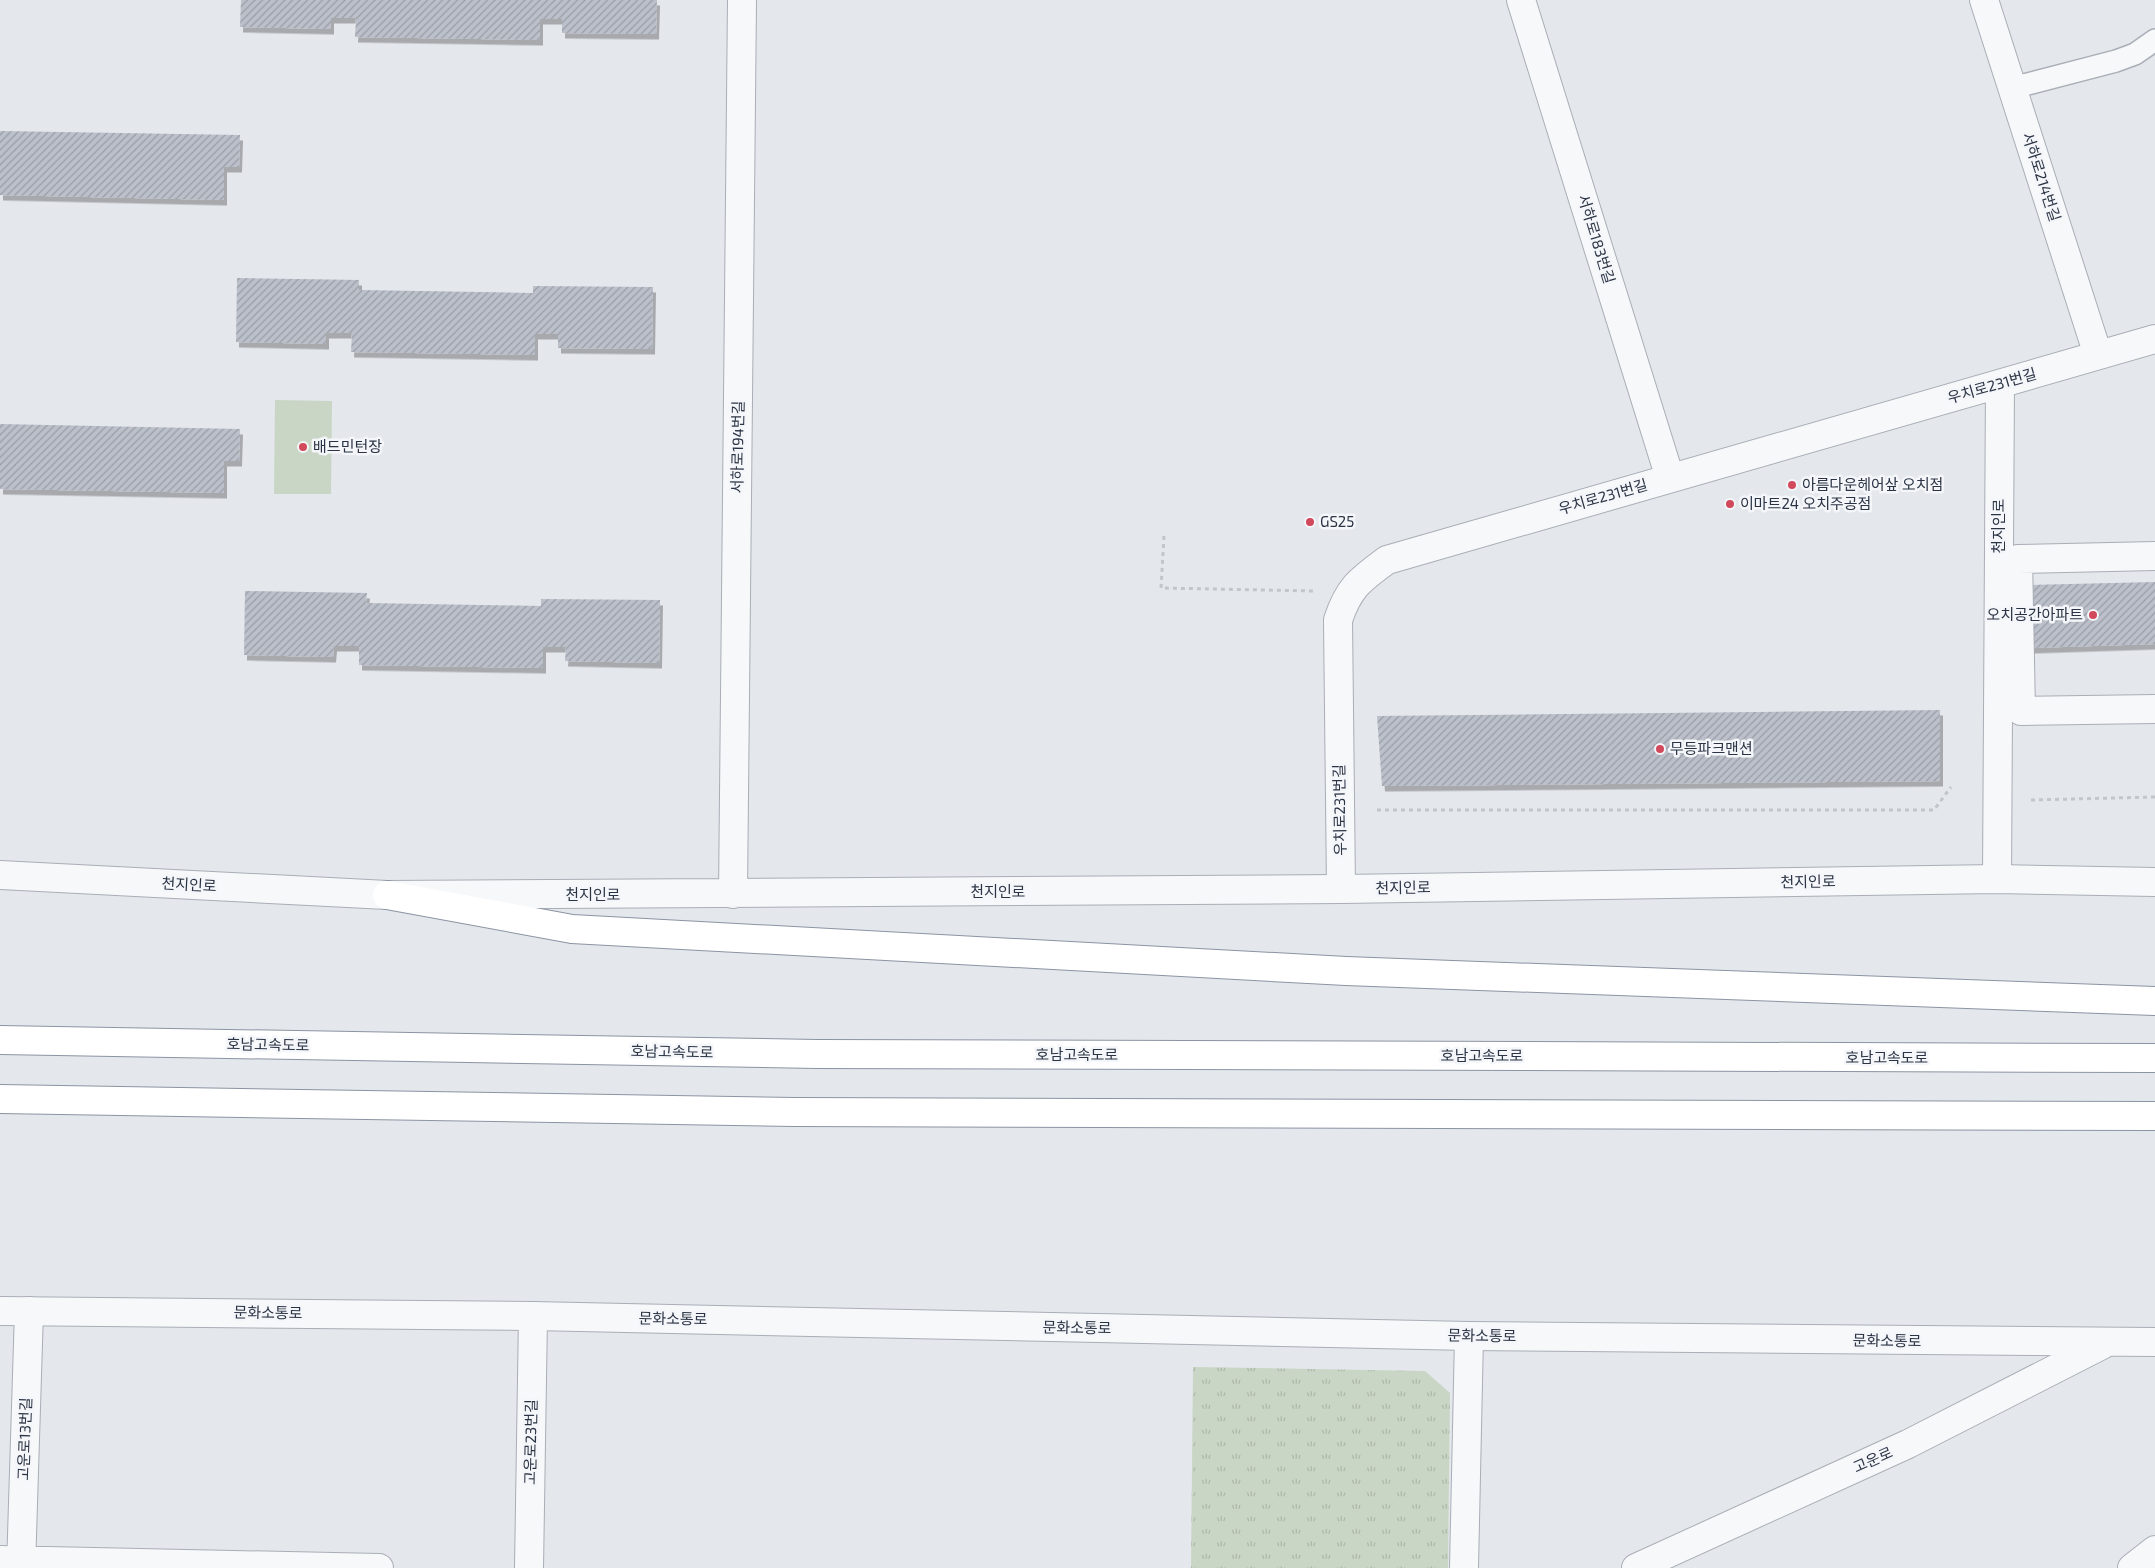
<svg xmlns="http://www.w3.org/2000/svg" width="2155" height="1568" font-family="'Exo 2','Noto Sans KR',sans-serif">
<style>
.green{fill:#c9d6c5}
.park{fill:url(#park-tufts)}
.building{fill:url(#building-hatch);filter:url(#shadow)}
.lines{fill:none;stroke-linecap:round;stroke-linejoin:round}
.service-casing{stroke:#a9aeb7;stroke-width:24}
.minor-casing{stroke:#a9aeb7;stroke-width:30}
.tertiary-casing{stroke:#a9aeb7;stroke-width:30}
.motorway-casing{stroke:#8b94a3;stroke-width:30}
.path{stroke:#c2c5cb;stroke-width:3;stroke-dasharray:4 4;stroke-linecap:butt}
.service{stroke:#f7f8fa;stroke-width:21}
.minor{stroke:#f7f8fa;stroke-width:28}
.tertiary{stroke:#f7f8fa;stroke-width:28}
.motorway{stroke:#fff;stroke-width:28}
.poi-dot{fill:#d1495b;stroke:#f4f6f9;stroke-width:2}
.labels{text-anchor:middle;stroke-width:5;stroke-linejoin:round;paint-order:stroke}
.street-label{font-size:15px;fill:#2b3445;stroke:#f4f6f9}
.poi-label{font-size:15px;fill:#2b3445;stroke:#f4f6f9;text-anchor:start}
</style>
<defs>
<pattern id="park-tufts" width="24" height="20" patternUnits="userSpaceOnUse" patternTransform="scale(1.25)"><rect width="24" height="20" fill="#c9d6c5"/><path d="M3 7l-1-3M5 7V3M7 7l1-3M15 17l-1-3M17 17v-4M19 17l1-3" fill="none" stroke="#adb8ab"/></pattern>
<pattern id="building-hatch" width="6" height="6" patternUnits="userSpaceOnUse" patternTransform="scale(1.25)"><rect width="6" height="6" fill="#bbc0ca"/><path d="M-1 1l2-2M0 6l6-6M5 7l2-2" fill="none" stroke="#989da6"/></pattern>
<filter id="shadow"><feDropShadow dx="3" dy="5.5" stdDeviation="0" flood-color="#0004"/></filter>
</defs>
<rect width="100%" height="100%" fill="#e4e7ec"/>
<path class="green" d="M275,400l57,1 -1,93h-57z"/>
<path class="park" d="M1193,1367l232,4 25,22 -2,175h-257z"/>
<path class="building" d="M241,0h416l-1,34 -94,-1v-14h-22v21l-185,-3 1,-19h-25v11l-91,-2z
M0,131l240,4 -1,32h-15v33l-224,-5z
M237,278l122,2v10l174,3v-7l120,1 -1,62 -94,-1v-14h-23v21l-184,-3 1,-19h-26v11l-90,-2z
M0,424l240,5 -1,32h-15v32l-224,-4z
M2155,582v62l-124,4 -2,-63z
M245,591l122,2 -1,10 175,3v-7l119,1 -1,63 -94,-2 1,-14h-23v21l-184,-3v-19h-25l-1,11 -89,-2z
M1940,710v71l-558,5 -5,-70z"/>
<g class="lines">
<defs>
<path id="service" d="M2012,88l104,-27 19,-7 20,-14"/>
<path id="minor" d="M1521,0l149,478
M1984,0l114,355
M2155,556l-137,3 3,152 134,-2
M1997,879l3,-495
M1341,889l-3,-269c11,-33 22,-40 49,-60l768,-221
M0,1560l379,8
M21,1568l8,-257
M529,1568l4,-252
M1464,1568l5,-232
M2132,1568l23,-18"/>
<path id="tertiary" d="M0,875l387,20 954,-6 656,-10 158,3
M733,894l9,-894
M0,1311l533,5 936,20 686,6
M1636,1568l272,-124 194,-99"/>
<path id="motorway" d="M387,895l185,34 774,42 809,30
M0,1040l817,14 1338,4
M0,1099l795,13 1360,4"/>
</defs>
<use href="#service" class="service-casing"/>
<use href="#minor" class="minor-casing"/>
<use href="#tertiary" class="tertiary-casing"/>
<use href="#motorway" class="motorway-casing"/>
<path class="path" d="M1164,536l-3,52 154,3
M2031,800l124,-3
M1377,810h557l17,-23"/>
<use href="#service" class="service"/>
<use href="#minor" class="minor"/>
<use href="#tertiary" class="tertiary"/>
<use href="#motorway" class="motorway"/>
</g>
<g class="poi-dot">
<circle cx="303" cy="447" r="5"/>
<circle cx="1792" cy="485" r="5"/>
<circle cx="1730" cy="504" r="5"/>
<circle cx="1310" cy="522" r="5"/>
<circle cx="2093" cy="615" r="5"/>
<circle cx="1660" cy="749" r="5"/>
</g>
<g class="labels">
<g class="street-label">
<text transform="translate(2041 177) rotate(72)" y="5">서하로214번길</text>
<text transform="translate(1596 239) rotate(73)" y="5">서하로183번길</text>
<text transform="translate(1992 386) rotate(-16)" y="5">우치로231번길</text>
<text transform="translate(738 447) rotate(-89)" y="5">서하로194번길</text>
<text transform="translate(1603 497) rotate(-16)" y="5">우치로231번길</text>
<text transform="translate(1999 526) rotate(-90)" y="5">천지인로</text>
<text transform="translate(1340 810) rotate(-91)" y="5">우치로231번길</text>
<text transform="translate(1808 882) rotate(-1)" y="5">천지인로</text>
<text transform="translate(189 885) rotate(3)" y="5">천지인로</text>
<text transform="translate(1403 888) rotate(-1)" y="5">천지인로</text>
<text x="998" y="897">천지인로</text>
<text x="593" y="900">천지인로</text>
<text transform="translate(268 1045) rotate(1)" y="5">호남고속도로</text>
<text transform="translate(672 1052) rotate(1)" y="5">호남고속도로</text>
<text x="1077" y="1060">호남고속도로</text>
<text x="1482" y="1061">호남고속도로</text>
<text x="1887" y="1063">호남고속도로</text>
<text transform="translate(268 1313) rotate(1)" y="5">문화소통로</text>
<text transform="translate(673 1319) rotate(1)" y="5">문화소통로</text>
<text transform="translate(1077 1328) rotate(1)" y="5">문화소통로</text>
<text transform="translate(1482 1336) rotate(1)" y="5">문화소통로</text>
<text transform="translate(1887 1341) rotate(1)" y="5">문화소통로</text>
<text transform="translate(25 1439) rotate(-88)" y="5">고운로13번길</text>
<text transform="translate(531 1442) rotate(-89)" y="5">고운로23번길</text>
<text transform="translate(1873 1460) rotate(-24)" y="5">고운로</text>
</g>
<g class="poi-label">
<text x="313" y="452">배드민턴장</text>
<text x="1802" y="490">아름다운헤어샆 오치점</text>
<text x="1740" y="509">이마트24 오치주공점</text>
<text x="1320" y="527">GS25</text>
<text x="2083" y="620" text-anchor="end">오치공간아파트</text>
<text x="1670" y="754">무등파크맨션</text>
</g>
</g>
</svg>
